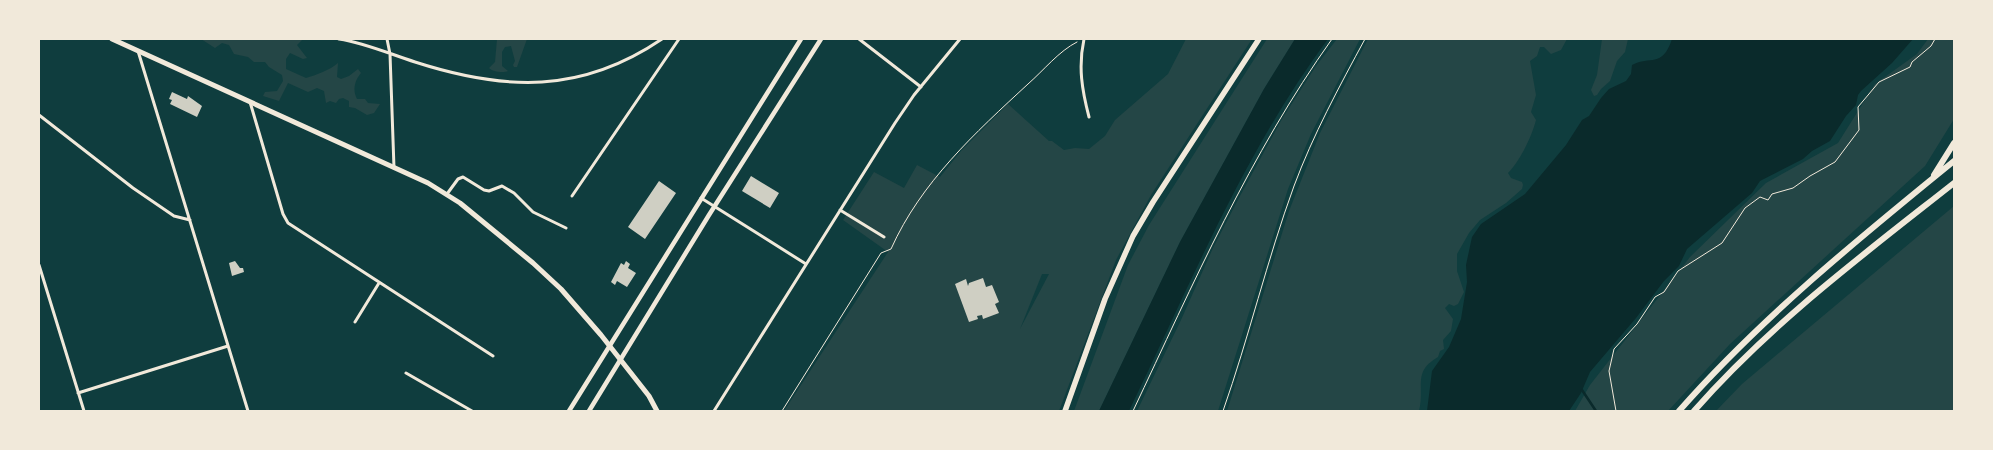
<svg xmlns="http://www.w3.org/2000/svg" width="1993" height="450" font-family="'IBM Plex Sans',sans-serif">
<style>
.green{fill:#244646;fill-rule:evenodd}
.water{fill:#0a2a2b}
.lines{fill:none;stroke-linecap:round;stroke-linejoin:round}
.stream{stroke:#0a2a2b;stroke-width:2.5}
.building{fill:#cfcfc3}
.path{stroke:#f1e9da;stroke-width:1}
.minor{stroke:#f1e9da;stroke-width:3}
.secondary{stroke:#f1e9da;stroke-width:4.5}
.primary{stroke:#f1e9da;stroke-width:5}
.trunk{stroke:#f1e9da;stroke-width:5.5}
.motorway{stroke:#f1e9da;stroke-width:6}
</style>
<rect width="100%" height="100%" fill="#0f3d3e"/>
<path class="green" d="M201,39h102l-6,6 10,13 -4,1 -13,-6 -4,6v10l20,9c10,-3 24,-8 32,-15l-1,14 4,2 8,-3 9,-7 3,4c-6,7 -9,17 -4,26h8l3,4 12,1 -6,9 -7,2 -12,-7 -6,-1v-6l-6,-3 -4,1 -3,4 -6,-2 -4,2 -2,-12 -7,-3 -9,4 -20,-9 -9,18 -16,-5 2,-4 12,-1 6,-10 -1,-6 -13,-8 -4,-5h-11l-6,-5 -14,-3 -5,-9 -7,-2 -7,5z
M497,39h30l-10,28h-3l-1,-2 2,-4 -4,-15 -6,1 -3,5v14l6,5c-5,2 -15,1 -19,-3l6,-6z
M1186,39h66l-101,156 -35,65 -57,151h-275l104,-159 -45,-32 31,-48 30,16 13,-23 23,12 21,-26 47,-47 41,37h3l12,9 11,-2 14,1 16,-13 10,-16 53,-46zM1042,274h7l-29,55z
M1267,39h28l-31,50 -84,153 -81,169h-25l54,-146 21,-40z
M1337,39h23l-49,95 -23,55 -70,222h-81l44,-91 32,-72 27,-52 42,-77 34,-53z
M1368,39h199l-6,11 -10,4 -7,-7h-4l-3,9 -7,5 6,34 -5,17 5,8c-4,16 -16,41 -28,53l3,5 11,4 1,3 -1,4 -16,14 -26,17 -11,13 -12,21v17l7,21 -6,12 -4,2 -5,-2 -4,4 8,11 -2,12 -8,9 1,9 -4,2 -2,6c-26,15 -13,29 -19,54h-192l62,-200 31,-78z
M1602,39h26l-3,13 -8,9 -7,20 -9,8 -4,6 -3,1 -3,-6 6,-15z
M1928,39h26v80l-29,47 -195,178 -62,67h-93l15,-26 100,-128 76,-74 72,-40 37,-59 42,-30z
M1954,206v205h-238l26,-27z"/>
<path class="water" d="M1295,39h33c-84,113 -138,246 -199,372h-30l81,-169 84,-153z
M1672,39h241l-21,24 -31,28 -3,4 -2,10 -10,11 -16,25 -18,10 -9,8 -43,22 -8,12 -65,56 -8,17 -15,15 -28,37 -46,54 -9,21 -12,18h-142l5,-40 17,-24 12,-28 6,-37 -1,-17 6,-28 9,-13 44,-30 41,-49 16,-25 7,-4 12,-18 8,-9 17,-8 5,-7 1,-9c18,-10 30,4 40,-26z"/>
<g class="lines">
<path class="stream" d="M1582,390l14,21"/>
</g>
<path class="building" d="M172,92l15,7 1,-3 14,10 -5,11 -27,-13 2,-4 -3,-1z
M751,176l28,17 -9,15 -28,-17z
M659,181l17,12 -31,46 -17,-12z
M235,261l5,7h3l1,4 -12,4 -3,-13z
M626,261l4,3 -2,4 8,5 -9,14 -10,-6 -2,4 -4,-3 10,-19 3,2z
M983,278l3,9 6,-2 7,17 -4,2 4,9 -16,6 -1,-4 -5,1 1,3 -9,3 -14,-38 11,-5 2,7 1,-3z"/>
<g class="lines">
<path class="path" d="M782,411l99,-158 10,-4c30,-67 84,-116 137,-165 16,-14 31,-33 49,-42
M1133,411c60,-127 117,-257 199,-372
M1223,411c26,-74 44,-151 71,-225 19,-51 45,-99 71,-147
M1616,411l-7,-40 5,-22 23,-25 18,-27 9,-5 14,-21 44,-28 23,-35 15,-11 8,3 4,-6 21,-6 17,-12 25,-14 24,-32 -1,-23 21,-25 31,-15 2,-5 19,-16 4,-7"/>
<path class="minor" d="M339,39c26,4 51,15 76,23 90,29 166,32 247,-23
M387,39l3,15 4,114
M859,39l62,48
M1084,39c-6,28 -2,51 5,78
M138,51l110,360
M250,102l33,112 5,9 205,133
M39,115l94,73 41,28 16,4
M447,194l11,-15 5,-2 21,13 5,1 13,-5 12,7 19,19 33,16
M572,196l107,-157
M701,198l105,66
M840,210l44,27
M39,265l45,146
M355,322l24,-39
M406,373l66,38
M78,393l150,-47
M714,411l181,-288 19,-28 46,-56"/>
<path class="secondary" d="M569,411l232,-372
M589,411l120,-196 112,-176"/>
<path class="primary" d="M112,39l316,144 32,20 73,60 28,26 40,46 48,61 8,15"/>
<path class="trunk" d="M1065,411l40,-112 28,-63 20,-34 106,-163"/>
<path class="motorway" d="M1934,175l20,-32
M1679,411c82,-93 179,-172 275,-250
M1694,411c76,-87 170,-157 260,-228"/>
</g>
<rect width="1993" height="450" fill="none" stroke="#f1e9da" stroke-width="80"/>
</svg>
